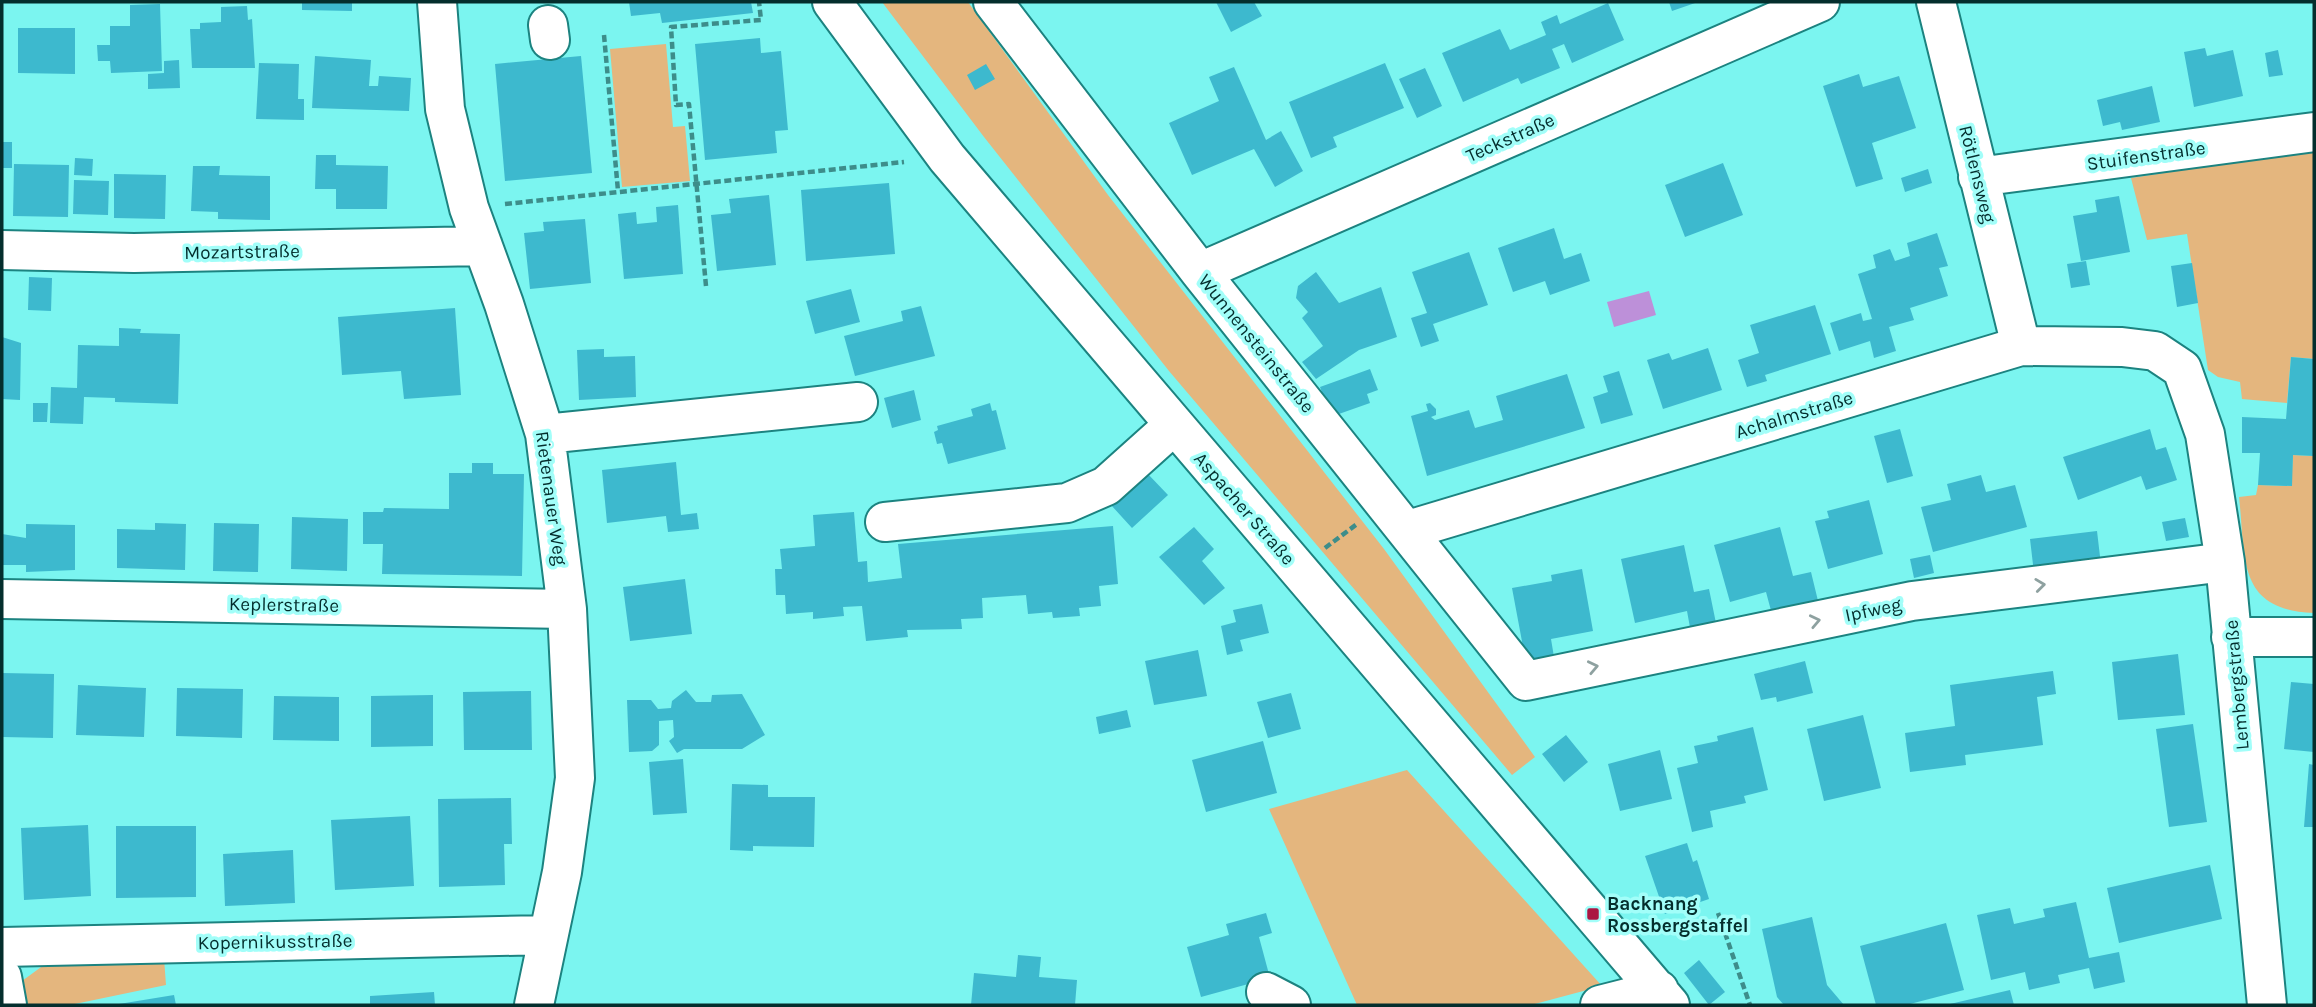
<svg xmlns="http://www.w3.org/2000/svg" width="2316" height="1007" font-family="Karla,sans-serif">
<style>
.green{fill:#e4b67e}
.water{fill:#bd90d9}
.building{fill:#3db9ce}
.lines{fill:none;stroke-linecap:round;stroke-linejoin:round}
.minor-casing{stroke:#1c8380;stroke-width:42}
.path{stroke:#3d8d8a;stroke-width:4.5;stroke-dasharray:7 3.5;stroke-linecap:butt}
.minor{stroke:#fff;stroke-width:38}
.oneway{stroke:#8ea1a0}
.poi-dot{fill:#ab1642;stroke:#a2fef9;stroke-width:2.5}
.labels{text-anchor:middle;stroke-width:7;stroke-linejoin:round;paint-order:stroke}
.street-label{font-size:19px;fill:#042e2d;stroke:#a2fef9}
.poi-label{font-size:19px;font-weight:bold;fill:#042e2d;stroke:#a2fef9;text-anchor:start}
</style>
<rect width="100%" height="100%" fill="#7bf5f0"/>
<path class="green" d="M882,2h86l140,193 276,354 151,208 -23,18 -343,-404 -185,-234z
M666,44l7,83 12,-1 5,55 -68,6 -12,-138z
M2314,150v209l-23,-2 -4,46 -45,-4 -2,-17 -22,-5 -10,-7 -21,-136 -40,6 -16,-62z
M2293,455l21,1v157c-78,-3 -68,-55 -75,-116l17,-2 2,-10 33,1z
M1407,770l195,216 -71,19h-174l-88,-196z
M164,958l2,27 -96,20h-44l-4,-24 26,-19z"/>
<path class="water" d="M1649,291l7,24 -42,12 -7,-25z"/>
<path class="building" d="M302,2h50v9l-50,-1z
M629,2h122l2,11 -91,10 -2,-10 -29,3z
M1216,2h38l8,14 -31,16z
M1669,2h29l-26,9z
M1608,3l16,37 -52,23 -8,-19 -12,5 8,19 -39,16 -3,-6 -55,24 -21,-49 58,-24 10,21 36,-15 -5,-13 16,-7 3,9z
M160,4l2,67 -51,2 -1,-12h-12l-1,-16h13v-19h20v-21z
M247,6l1,14 4,-1 3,49h-63l-2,-39h10v-6l21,-1v-15z
M18,28h57v46l-57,-1z
M760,38l1,15 20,-2 7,79 -13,1 2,22 -72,7 -10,-116z
M2205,48l2,8 26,-6 10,46 -49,11 -10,-55z
M2278,50l5,25 -14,2 -4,-24z
M315,56l56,4 -2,26h9l1,-10 32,2 -2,33 -97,-3z
M581,56l11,117 -87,8 -10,-117z
M179,60l1,28 -32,1v-15l16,-1v-12z
M259,63l40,1 -1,35h6v21l-48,-1z
M1385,63l19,45 -71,29 4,10 -26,11 -22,-56z
M986,64l9,15 -20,11 -8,-15z
M1234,67l32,73 15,-9 22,40 -28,16 -21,-38 -62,26 -23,-52 50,-22 -10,-24z
M1425,68l17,38 -25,12 -18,-39z
M1859,74l4,13 36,-11 17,52 -44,15 11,36 -27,8 -33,-101z
M2152,86l8,36 -38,8 -2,-8 -17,4 -6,-26z
M2,142h10v26h-10z
M316,155h20v10l52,1 -1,43h-51v-20h-21z
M75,158l18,1 -1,17 -18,-1z
M1723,163l20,52 -58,22 -20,-52z
M14,164l55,1 -1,52 -55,-1z
M193,166h27l-1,9 51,1v44l-52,-1v-7l-27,-1z
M1928,169l4,14 -27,9 -4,-14z
M114,174l52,1 -1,44 -51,-1z
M74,180l35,1 -1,34 -35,-1z
M889,183l6,71 -89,7 -5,-71z
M769,195l7,70 -59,6 -6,-56 20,-2 -2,-14z
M2119,196l11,56 -49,9 -8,-45 24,-4 -2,-12z
M678,205l5,69 -59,5 -6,-65 18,-2 1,12 20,-2 -1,-15z
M585,219l6,64 -61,6 -6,-56 20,-2 -1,-9z
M1554,228l10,31 17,-6 9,28 -40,14 -5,-14 -32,11 -15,-44z
M1937,233l11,33 -9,2 9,28 -38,12 4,12 -25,7 7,24 -22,7 -4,-17 -31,10 -9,-28 31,-10 2,8 9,-2 -14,-45 18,-6 -3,-13 17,-6 5,12 15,-5 -3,-13z
M1469,252l19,53 -55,19 6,17 -18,6 -10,-29 16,-5 -15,-41z
M2086,261l4,24 -19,3 -4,-24z
M2192,263l6,40 -21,4 -6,-41z
M1316,272l23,31 42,-16 16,50 -38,13 -43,29 -14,-17 21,-16 -21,-28 6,-6 -12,-14 2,-12z
M29,277l23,1 -1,33 -23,-1z
M851,289l9,33 -45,12 -9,-33z
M1815,305l16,49 -66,21 2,6 -20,6 -9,-27 21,-7 -9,-28z
M921,306l14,50 -80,20 -11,-40 59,-15 -2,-10z
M455,308l6,87 -57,4 -3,-28 -59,4 -4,-58z
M119,328l22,1 -1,4 40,1 -2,70 -63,-2v-4l-31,-1 -1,27 -33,-1 1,-36 26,1 1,-43 41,1z
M2,337l19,6 -1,57 -18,-1z
M1708,348l14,42 -59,19 -16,-49 22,-7 3,7z
M604,349v8l31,-1 1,41 -57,3 -2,-50z
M2291,357l23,2v97l-21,-1 -1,31 -34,-1 2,-32h-18v-36l44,2z
M1370,369l8,21 -11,4 3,9 -34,12 -3,-9 -5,2 -8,-21z
M1619,371l14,44 -32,9 -8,-27 15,-5 -5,-16z
M1567,374l18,54 -158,48 -16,-60 17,-5 -2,-7 4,-1 6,6v6l-5,2 4,3 34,-10 6,18 28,-8 -7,-24z
M914,390l7,30 -29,8 -8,-30z
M33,403h15l-1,19h-14z
M990,403l2,8 4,-1 10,39 -58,15 -6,-21 -5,1 -3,-12 4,-2 -1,-4 36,-10 -2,-7z
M1900,429l13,47 -26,7 -13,-47z
M2150,429l6,21 10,-3 11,33 -31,10 -5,-14 -63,24 -15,-43z
M676,462l5,53 16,-2 2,16 -31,3 -2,-16 -59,7 -5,-53z
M472,463h21v11h31l-2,102 -140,-2 1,-30h-20v-32h20l1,-4 65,1v-36h23z
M1146,472l22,23 -36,33 -21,-23z
M1981,475l5,17 29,-7 12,42 -94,25 -12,-45 30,-7 -4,-16z
M1869,500l14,54 -55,15 -13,-48 14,-3 -2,-7z
M854,512l4,50 9,-1 1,21 34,-4 -4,-34 215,-18 5,58 -19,2 2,20 -22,2 1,8 -27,2 -1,-6 -24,2 -2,-19 -44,3 1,20 -22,1 1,10 -55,1 1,7 -42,4 -4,-35 -19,1 1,9 -31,3v-7l-27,2 -1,-19h-9l-1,-26h7l-2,-20 35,-3 -2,-31z
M292,517l56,2 -1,52 -56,-2z
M2185,518l4,19 -23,4 -4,-19z
M155,523l31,1 -1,46 -68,-2v-39l38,1z
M214,523l45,1 -1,48 -45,-1z
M26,524l49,1v45l-49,2v-7h-24v-31l24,4z
M1194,527l20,22 -12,12 23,27 -21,17 -45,-48z
M1780,527l13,49 18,-4 8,33 -46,13 -7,-26 -36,10 -16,-57z
M2097,531l4,34 -67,8 -4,-34z
M1684,545l10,47 15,-3 8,39 -26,5 -4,-22 -52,12 -14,-64z
M1930,555l4,18 -20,5 -4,-19z
M1582,569l11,62 -42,8 4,24 -28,5 -15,-80 40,-7 -1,-6z
M685,579l7,55 -62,7 -7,-54z
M1262,604l7,29 -29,7 3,11 -16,4 -6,-29 15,-4 -3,-12z
M1198,650l9,46 -53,9 -9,-44z
M2178,654l7,61 -67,5 -6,-58z
M1805,661l8,32 -36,9 -1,-5 -15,3 -7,-26z
M2053,671l3,23 -19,3 6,48 -78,10 1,10 -56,7 -5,-39 50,-7 -5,-41z
M2,673l52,1 -1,64 -51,-1z
M2291,682l23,2v68l-30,-3z
M78,685l68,3 -2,49 -68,-2z
M177,688l66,1 -1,49 -66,-2z
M686,690l10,12h15l1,-7 30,-1 23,41 -23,14h-58l-7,4 -8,-12 5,-4 -1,-17 -14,1v24l-7,6 -23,1 -2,-52h24l7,9 13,-1 1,-7z
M531,691l1,59h-68l-1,-58z
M1291,693l10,36 -33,9 -11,-36z
M433,695v51l-62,1v-51z
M274,696l65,1v44l-66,-1z
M1127,710l4,17 -32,7 -3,-17z
M1863,715l18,73 -57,13 -17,-72z
M2193,724l14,98 -38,5 -13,-98z
M1753,727l15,63 -24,6 2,7 -36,8 3,16 -21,5 -15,-64 21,-5 -4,-17 24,-5 -1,-5z
M1566,735l22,27 -24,20 -22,-28z
M1263,741l14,52 -71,19 -14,-52z
M1660,750l12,49 -52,12 -12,-47z
M683,759l4,54 -34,2 -4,-53z
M2309,764l5,1v62h-10z
M732,784l36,1v12h47l-1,50 -61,-1v5l-23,-1z
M511,798l1,46h-8l1,41 -66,2 -1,-88z
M410,816l4,70 -79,4 -4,-70z
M88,825l3,71 -67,4 -3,-72z
M116,826h80v71l-80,1z
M1687,843l6,19 4,-2 12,39 -44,15 -20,-58z
M293,850l2,53 -70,3 -2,-52z
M2210,865l12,54 -103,24 -12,-55z
M2076,902l13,56 30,-6 6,30 -31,7 -5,-21 -31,7 2,8 -31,7 -4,-18 -34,8 -14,-65 33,-7 4,16 31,-7 -2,-8z
M1266,913l6,20 -13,4 11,41 -69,19 -14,-50 42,-12 -3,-11z
M1812,917l15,68 17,20h-60l-7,-8 -15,-68z
M1946,923l18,67 -58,15h-30l-16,-59z
M1018,955l23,2 -2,20 38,3 -2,25h-104l3,-32 42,4z
M1699,960l26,32 -16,13 -25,-32z
M2010,990l4,15h-64v-1z
M434,992l1,13h-65v-9z
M174,995l2,10h-57v-1z"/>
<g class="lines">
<defs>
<path id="minor" d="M437,2l8,107 24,99 35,96 41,130 22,175 8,169 -13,94 -28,133
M832,2l115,156 723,847
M993,2l207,270 326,409 386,-80 313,-39
M1936,2l85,344
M548,25l2,15
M1978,177l336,-45
M2,250l132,3 349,-7
M1200,272l620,-270
M545,434l313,-32
M885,522l182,-19 39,-17 68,-61
M1408,530l613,-184 101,1 33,4 27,18 23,65 20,128 42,443
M2,599l565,10
M2231,637h83
M2,947l546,-12
M2,977l5,28
M1266,992l25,13
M1600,1005l59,-15"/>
</defs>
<use href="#minor" class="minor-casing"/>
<path class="path" d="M604,35l14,156
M505,204l399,-42
M706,286l-17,-182 -13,1 -5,-78 90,-7 -2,-18
M1325,548l32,-24
M1718,913l32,92"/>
<use href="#minor" class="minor"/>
</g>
<defs><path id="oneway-chevron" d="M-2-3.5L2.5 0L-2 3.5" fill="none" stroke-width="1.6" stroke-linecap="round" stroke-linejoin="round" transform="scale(1.75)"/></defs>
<g class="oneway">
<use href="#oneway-chevron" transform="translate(2040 585) rotate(-7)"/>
<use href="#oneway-chevron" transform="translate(1815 621) rotate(-12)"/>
<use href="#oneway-chevron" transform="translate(1593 667) rotate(-12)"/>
</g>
<rect class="poi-dot" x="1586" y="907" width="14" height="14" rx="3.5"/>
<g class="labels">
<g class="street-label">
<text transform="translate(1510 137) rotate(-24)" y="7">Teckstraße</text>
<text transform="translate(2146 155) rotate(-8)" y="7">Stuifenstraße</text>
<text transform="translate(1978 174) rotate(76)" y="7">Rötlensweg</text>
<text transform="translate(242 251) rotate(-1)" y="7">Mozartstraße</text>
<text transform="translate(1257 343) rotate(51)" y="7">Wunnensteinstraße</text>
<text transform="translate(1794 414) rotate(-17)" y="7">Achalmstraße</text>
<text transform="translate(552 498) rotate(82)" y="7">Rietenauer Weg</text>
<text transform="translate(1245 508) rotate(49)" y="7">Aspacher Straße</text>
<text transform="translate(284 604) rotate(1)" y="7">Keplerstraße</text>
<text transform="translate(1873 609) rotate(-12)" y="7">Ipfweg</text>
<text transform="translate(2236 685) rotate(-95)" y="7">Lembergstraße</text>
<text transform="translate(275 941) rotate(-1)" y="7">Kopernikusstraße</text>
</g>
<g class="poi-label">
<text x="1607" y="910">Backnang<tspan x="1607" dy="22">Rossbergstaffel</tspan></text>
</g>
</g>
<rect width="2316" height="1007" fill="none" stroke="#042e2d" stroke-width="7"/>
</svg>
